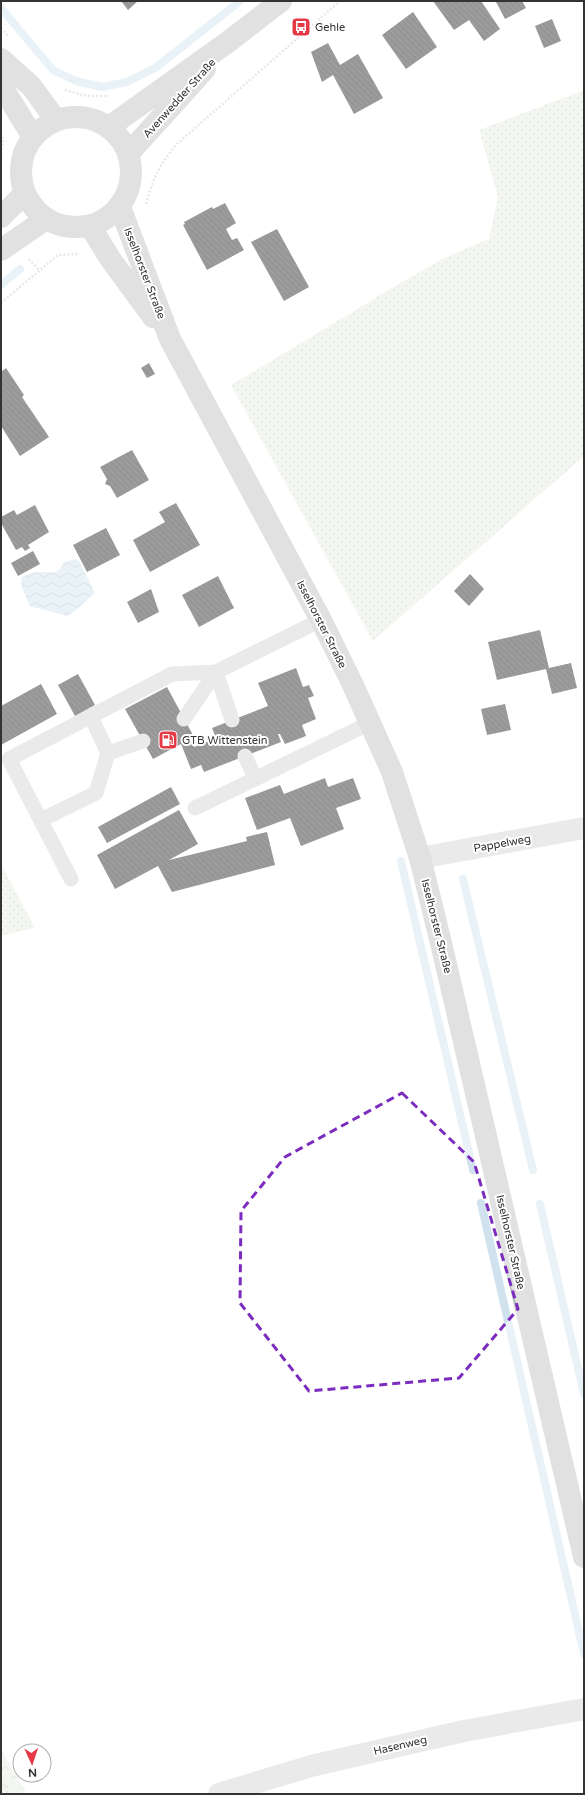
<svg xmlns="http://www.w3.org/2000/svg" width="585" height="1795" font-family="'Varela Round',sans-serif">
<style>
.grass{fill:url(#grass-dots)}
.forest{fill:url(#forest-crowns)}
.water{fill:url(#water-waves)}
.lines{fill:none;stroke-linecap:round;stroke-linejoin:round}
.stream{stroke:#cfe2ee;stroke-width:8}
.building{fill:url(#building-back-hatch)}
.path{stroke:#cdcdcd;stroke-width:2.5;stroke-dasharray:2 2;stroke-linecap:butt}
.lane{stroke:#d0d0d0;stroke-width:15}
.street{stroke:#d0d0d0;stroke-width:22}
.secondary{stroke:#bdbdbd;stroke-width:22}
.marked{fill:none;stroke:#7b2cbf;stroke-width:3;stroke-dasharray:8 5;stroke-linejoin:round}
.labels{text-anchor:middle;stroke-width:4;stroke-linejoin:round;paint-order:stroke}
.poi-label{font-size:11px;fill:#333;stroke:#fff;text-anchor:start}
.street-label{font-size:11px;fill:#333;stroke:#fff}
</style>
<defs>
<pattern id="grass-dots" width="8" height="8" patternUnits="userSpaceOnUse"><rect width="8" height="8" fill="#e6ecdf"/><path d="M2 2h.1M6 6h.1" fill="none" stroke="#c6cbc0" stroke-width="1.8" stroke-linecap="round"/></pattern>
<pattern id="forest-crowns" width="20" height="18" patternUnits="userSpaceOnUse"><rect width="20" height="18" fill="#e6ecdf"/><path d="M2 6a3 3 0 1 1 6 0M12 15a3 3 0 1 1 6 0" fill="none" stroke="#c6cbc0"/></pattern>
<pattern id="water-waves" width="16" height="10" patternUnits="userSpaceOnUse"><rect width="16" height="10" fill="#cfe2ee"/><path d="M0 5q4-4 8 0t8 0" fill="none" stroke="#b2c2cd"/></pattern>
<pattern id="building-back-hatch" width="6" height="6" patternUnits="userSpaceOnUse"><rect width="6" height="6" fill="#1a1a1a"/><path d="M-1 5l2 2M0 0l6 6M5-1l2 2" fill="none" stroke="#333"/></pattern>
</defs>
<rect width="100%" height="100%" fill="#fff"/>
<path class="grass" d="M584,90v366l-211,185 -142,-256 166,-100 47,-27 45,-19 9,-42 -19,-67z
M1,864l34,64 -34,8z"/>
<path class="forest" d="M1,1749l26,45h-26z"/>
<path class="water" d="M75,559l4,2 16,32 -20,18 -8,5 -37,-10 -9,-20 1,-9c4,-1 10,-5 15,-5 14,-1 20,5 27,-10z"/>
<g class="lines">
<path class="stream" d="M1,8l52,62 23,11 26,6 25,-5 28,-14 85,-67
M1,285l19,-16
M401,861l72,309
M463,879l70,291
M481,1203l103,451
M540,1204l44,190"/>
</g>
<path class="building" d="M121,1h17l-10,9z
M433,1h48l19,28 -16,12 -15,-21 -15,10z
M498,1h24l4,7 -21,11 -9,-17z
M413,12l24,35 -31,22 -24,-34z
M552,19l9,22 -17,7 -9,-22z
M328,43l12,22 18,-11 25,44 -29,16 -21,-39 -11,7 -11,-30z
M225,203l11,20 -10,6 6,11 5,-2 7,12 -37,20 -24,-45 2,-1 -1,-2 28,-15 1,2z
M277,229l32,58 -25,14 -33,-59z
M149,363l6,11 -8,4 -6,-10z
M6,368l18,27 -2,2 27,40 -29,19 -19,-30v-54z
M132,450l17,30 -32,18 -7,-12 -5,-2 2,-5 -7,-12z
M176,503l24,42 -50,27 -17,-32 32,-18 -6,-10z
M35,505l14,27 -21,13 2,3 -5,3 -3,-4 -6,3 -15,-27v-6l13,-7 3,5z
M106,528l14,27 -33,17 -14,-27z
M33,551l7,13 -22,12 -7,-13z
M470,574l14,15 -15,17 -15,-15z
M218,576l16,32 -35,19 -17,-32z
M151,589l8,23 -21,11 -11,-21z
M540,630l9,38 22,-5 6,25 -25,6 -6,-25 -49,11 -9,-38z
M296,668l7,19 6,-2 5,11 -6,2 8,21 -14,6 4,11 -21,8 -5,-10h-2l3,8 -77,30 -3,-7 -10,4 -10,-25 -28,15 -28,-50 42,-22 27,50 -4,2 4,8 22,-9 -4,-10 56,-22 -10,-23z
M78,674l17,31 -20,11 -17,-31z
M41,684l16,30 -56,31v-39z
M505,704l6,26 -24,5 -6,-26z
M325,778l3,9 25,-9 8,21 -25,9 8,21 -43,17 -11,-28 -33,12 -12,-32 35,-13 4,9z
M171,787l9,17 -73,39 -9,-16z
M179,810l19,34 -29,16 78,-19 -1,-4 21,-5 8,33 -103,27 -14,-26 -43,23 -18,-34z"/>
<g class="lines">
<path class="path" d="M1,28l7,8
M65,90l22,6h22
M1,162l2,-25
M146,204c7,-26 14,-40 31,-60l163,-143
M29,259l10,11
M1,303l57,-48 20,-1
M1,1780l8,14"/>
<path class="lane" d="M216,672l16,48
M91,717l17,36
M184,719l32,-47
M245,756l10,22
M195,808l175,-85
M41,820l55,-27 12,-40 35,-12
M71,879l-62,-120 163,-85 44,-2 105,-52"/>
<path class="street" d="M420,858l164,-30
M219,1794l92,-28 153,-35 120,-22"/>
<path class="secondary" d="M1,59l30,27 25,34
M1,85l32,52
M21 172a55 55 0 1 1 110 0a55 55 0 1 1-110 0Z
M109,127l119,-85 53,-41
M129,153l76,-84
M120,207l50,132 151,281 32,65 39,87 28,86 21,85 143,614
M1,217l24,-24
M90,226l21,34 42,57
M1,250l45,-31"/>
</g>
<path d="M0 0H585V1795H0ZM402,1093l72,69 44,147 -59,69 -150,13 -69,-88 1,-92 44,-54z" fill="#fff" fill-opacity=".55" fill-rule="evenodd"/>
<path class="marked" d="M402,1093l72,69 44,147 -59,69 -150,13 -69,-88 1,-92 44,-54z"/>
<defs>
<symbol id="bus-square" viewBox="-11 -11 22 22"><rect x="-9" y="-9" width="18" height="18" rx="4" fill="#e63946" stroke="#fff"/><path d="M-5-6H5V4H4V6H2V4H-2V6H-4V4H-5ZM-3.5-4V0h7V-4ZM-3.5 1.2v1.5H-2V1.2ZM2 1.2v1.5H3.5V1.2Z" fill="#fff"/></symbol>
<symbol id="fuel-square" viewBox="-11 -11 22 22"><rect x="-9" y="-9" width="18" height="18" rx="4" fill="#e63946" stroke="#fff"/><path d="M-5.5-6h7V0h2V4h1.3V-2.5L3-4.5l.8-.8L6-3V5H2.5V1h-1V6h-7ZM-4.2-4.7v3.2H.2V-4.7Z" fill="#fff"/></symbol>
</defs>
<g fill-rule="evenodd">
<use href="#bus-square" x="290" y="16" width="22" height="22"/>
<use href="#fuel-square" x="157" y="729" width="22" height="22"/>
</g>
<g class="labels">
<g class="poi-label">
<text x="315" y="31">Gehle</text>
<text x="182" y="744">GTB Wittenstein</text>
</g>
<g class="street-label">
<text transform="translate(179 98) rotate(-48)" y="4">Avenwedder Straße</text>
<text transform="translate(145 273) rotate(69)" y="4">Isselhorster Straße</text>
<text transform="translate(322 624) rotate(63)" y="4">Isselhorster Straße</text>
<text transform="translate(502 843) rotate(-10)" y="4">Pappelweg</text>
<text transform="translate(437 926) rotate(76)" y="4">Isselhorster Straße</text>
<text transform="translate(511 1242) rotate(77)" y="4">Isselhorster Straße</text>
<text transform="translate(400 1745) rotate(-13)" y="4">Hasenweg</text>
</g>
</g>
<rect width="585" height="1795" fill="none" stroke="#333333" stroke-width="4"/>
<g transform="translate(32 1763) rotate(177)"><circle r="19" fill="#ffffff" stroke="#adadad"/>
<path d="M0-3L7 15L0 10L-7 15Z" fill="#e63946"/>
<text y="-6" font-size="11" font-weight="bold" text-anchor="middle" fill="#333333">N</text>
</g>
</svg>
